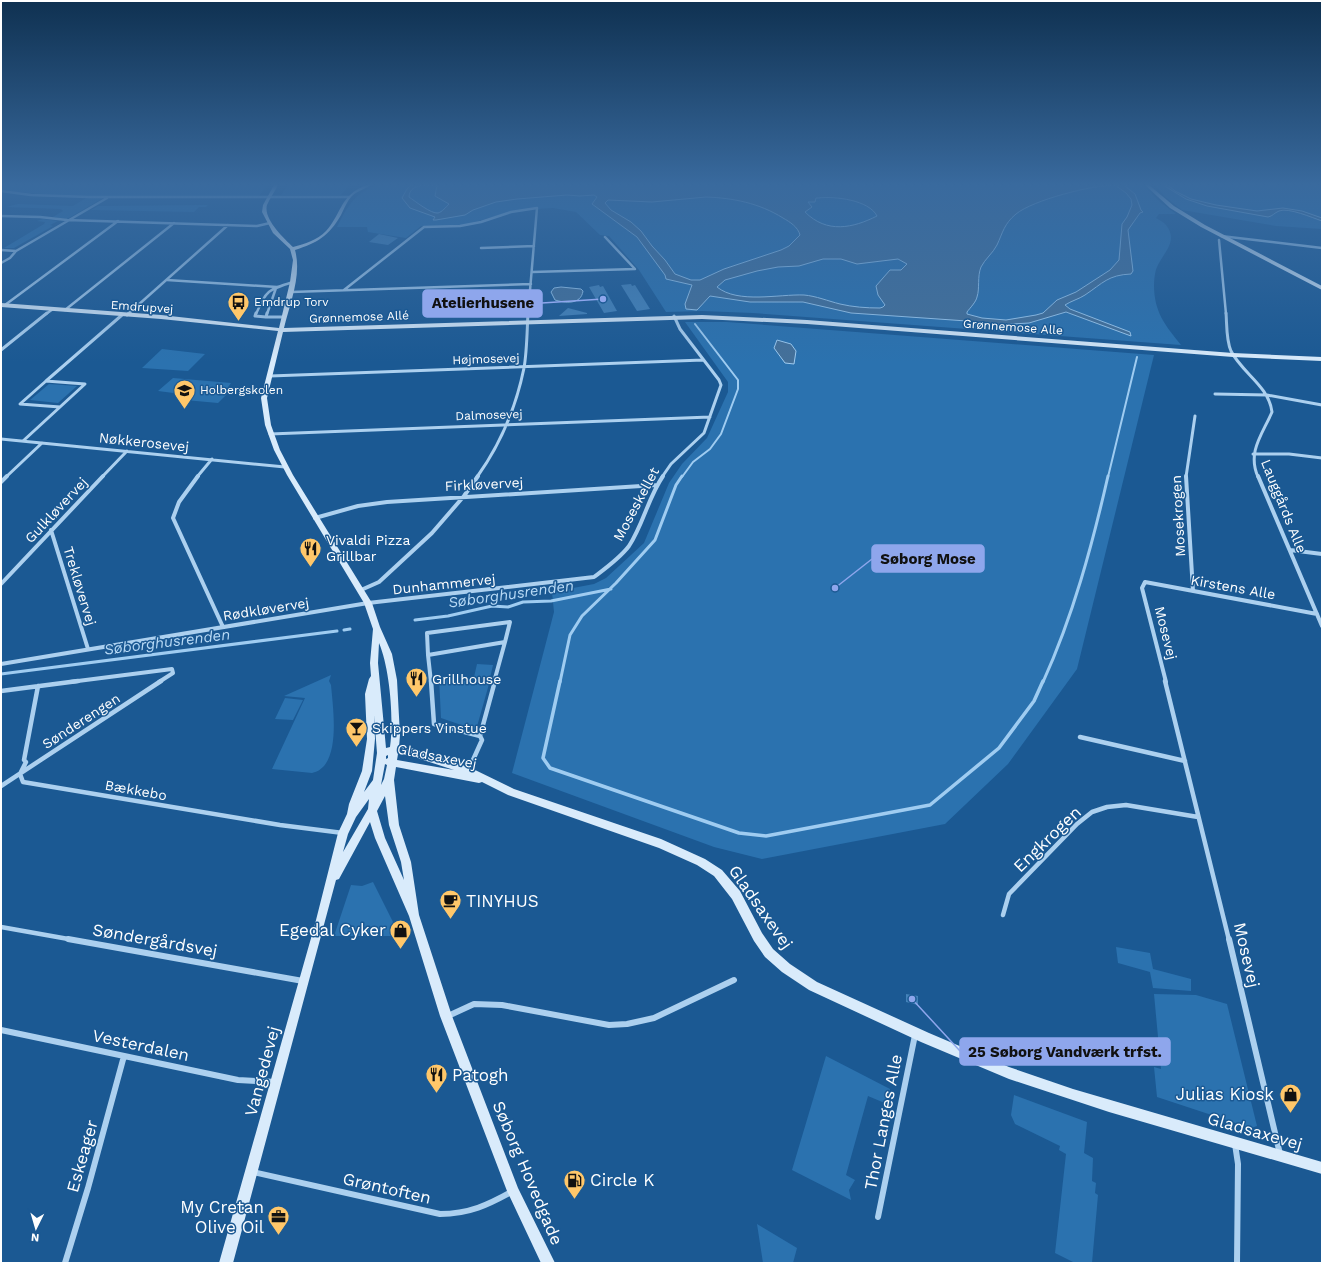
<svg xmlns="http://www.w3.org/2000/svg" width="1323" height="1264" font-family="'Work Sans',sans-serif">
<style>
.green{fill:#2b72af}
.water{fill:#447099;stroke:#9fccf1;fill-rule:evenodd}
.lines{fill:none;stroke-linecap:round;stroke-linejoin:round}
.stream-far2{stroke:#9fccf1;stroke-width:2}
.stream-far1{stroke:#9fccf1;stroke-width:3}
.stream{stroke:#9fccf1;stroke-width:3.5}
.building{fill:#4483ba}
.street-far4{stroke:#acd0ef;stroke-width:2.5}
.street-far3{stroke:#acd0ef;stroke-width:3}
.street-far2{stroke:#acd0ef;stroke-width:4}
.street-far1{stroke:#acd0ef;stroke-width:4.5}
.street{stroke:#acd0ef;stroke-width:6}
.secondary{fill:#d9ebfb;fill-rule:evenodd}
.labels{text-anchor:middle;stroke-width:3;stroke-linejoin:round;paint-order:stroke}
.far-poi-label{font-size:12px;fill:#fff;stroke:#1b5993;text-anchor:start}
.far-street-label{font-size:12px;fill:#fff;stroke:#1b5993}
.street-label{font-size:14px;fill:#fff;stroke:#1b5993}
.poi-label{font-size:14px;fill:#fff;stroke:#1b5993;text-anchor:start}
.water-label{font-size:15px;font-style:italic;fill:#b8daf6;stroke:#1b5993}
.near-street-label{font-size:17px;fill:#fff;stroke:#1b5993}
.near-poi-label{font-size:17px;fill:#fff;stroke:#1b5993;text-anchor:start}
.leader{fill:none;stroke:#8ea6ec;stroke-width:1.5}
.callout-dot{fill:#8ea6ec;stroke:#1b5993;stroke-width:1.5}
.callout{fill:#8ea6ec;stroke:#8ea6ec;stroke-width:1.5}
.callout-label{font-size:15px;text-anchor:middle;font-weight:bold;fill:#111}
</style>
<rect width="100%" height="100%" fill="#1b5993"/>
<path class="green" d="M1,185h266l-8,11c-85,0 -173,4 -258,-6z
M288,185h61l-8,10h-60z
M378,185h765l17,17 16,12h-17l-3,4c3,2 8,4 10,7 13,16 -3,28 -9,42 -2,4 -3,13 -3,18 0,27 11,40 27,60l-428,-32 -51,-2 -36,1 -27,-42 -30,-34 -9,-1 -24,-23 -23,-4 -36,2 -53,15 -27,2 -16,-1 -15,12 -38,-6 -1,-5h-30c11,-22 18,-34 41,-42z
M1155,185h167v44l-46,-3 -94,-16 -18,-14z
M86,198h17l-36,21 -14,-2 10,-6 -2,-2 -55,-2 12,-3 55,2z
M208,205l-2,2h-7l-5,5 -103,-2 7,-4z
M43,219l15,2 -8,4 3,1 -39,22h-10l40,-24 1,-2 -8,-1z
M685,322h42l427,33 -77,314 -69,95 -63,60 -183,35 -48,-12 -202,-74 42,-161 -2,-20 42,-8 12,-6 38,-35 25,-60 13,-19 25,-26 21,-46v-10z
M162,349l43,5 -17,17 -46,-3z
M173,378l58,5 -5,7 4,1 -12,12 -33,-3 4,-5 -31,-4z
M49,384l28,2 -19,17 -28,-3z
M477,664l16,1 -3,13 -16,-1z
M331,675l-2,6 2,4c2,23 11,82 -19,88l-40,-4 33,-71 -21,-2z
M445,676l12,5h9v3l11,1 1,-4 11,3 -13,46 -35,-12 -2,-41z
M285,698l18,2 -10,20 -18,-1z
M373,882l27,54h-66l17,-51 11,1z
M1116,947l34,6 3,16 38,10v12l-38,-3 -3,-16 -32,-9z
M1154,994l42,1 31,9 30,122 -6,2 -94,-31 -3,-30 7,2z
M826,1056l64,33 -3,15 -19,-8 -22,79 9,5 -6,10 2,10 -59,-30z
M1014,1095l73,27 -3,31 9,5 -1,23 4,2 -1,10 3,2 -6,68h-17l-20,-10 11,-99 -7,-4 1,-4 -45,-22 -4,-9z
M757,1224l40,24 -4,15h-30z"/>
<path class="water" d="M411,185h12c-7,1 -14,4 -14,12 6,4 22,17 29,16 4,-1 8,-6 11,-9l-14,-8 2,-11h-13h703l-2,1 10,8 6,16 2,2 -3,1 -12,17 5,41 -2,3c-23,1 -28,9 -46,21 -6,4 -14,6 -20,10l5,4 60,23 1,4 -65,-24 -37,11 -50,3 -12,-5 -116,-8 -48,-11h-53l-40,-6 -13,14 -11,-1 -1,-5 7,-19 -26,-6 -1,-4 -28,-38 -45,-33 5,-7 -3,-2 -14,1 -13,-1 -50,4 -21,3 -23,8 -8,5 -29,5h-3l2,-3 -25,-9 -8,-10 5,-9zM1115,185l11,8 5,6 1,6 -5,12 -5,7 -3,36 -9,10 -34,22 -19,8 -14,13 -7,2 -30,5 -24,-2 -15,-4v-2c3,-4 9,-10 10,-15 3,-9 0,-20 4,-30 4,-8 12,-14 16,-22 6,-13 7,-21 19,-31 17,-14 76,-29 99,-29zM706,197c27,1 53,6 77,21 7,4 15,9 17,17l-11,11 -8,4 -57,19 -24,11h-9l-16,-6 -10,-14 -13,-14 -11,-15 -10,-9 -20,-12 -6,-7 3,-3 44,2zM818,198c17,-2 51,2 59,18 -24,12 -50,18 -72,-4l7,-5 -4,-5h7l1,-4zM823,259h18l16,5 41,-5 9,5 -6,6h-11l-14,16 2,9 7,10 -2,2 -3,1c-14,0 -27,-1 -40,-4 -12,-3 -24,-8 -36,-9 -25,-1 -66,9 -87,-8l8,-7 32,-9 21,-4 21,-1z
M1163,185h5l7,6 16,8 25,6 41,6 26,-3 19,3 20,7v3c-9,-3 -34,-14 -43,-10 -5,2 -6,5 -11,6l-61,-11 -21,-7z
M561,287l20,2 2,2c-2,14 -18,12 -28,9l-4,-8 3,-4z
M777,340l14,4 5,7 -2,13 -9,-1 -11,-15z"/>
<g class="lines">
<path class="stream-far2" d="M682,477l11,-15 17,-13 11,-15 17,-45v-9l-43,-56
M1108,477l29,-120"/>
<path class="stream-far1" d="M415,620l33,-4 44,-10 16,1 15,-5 28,-1 60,-12
M344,630l6,-1
M1,674l336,-43
M560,682l10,-47 12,-19 34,-33 39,-43 21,-55 6,-9
M1043,682c30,-66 49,-136 65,-206"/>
<path class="stream" d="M560,681l-17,77 7,10 189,65 27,3 164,-31 69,-57 35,-47 9,-20"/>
</g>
<path class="building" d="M379,234l19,4 -10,7 -19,-3z
M631,284l1,2 3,-1 15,24 -13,2 -16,-26z
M599,285l1,2 3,-1 14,25 -13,2 -15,-26z
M568,308l19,5v1l-28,2z
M906,994l12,2v9l-12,-3z"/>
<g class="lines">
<path class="street-far4" d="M1,191l30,4 58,2h260
M1,216l39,1 27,3 190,6 13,-3
M1221,236l101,12
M1219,240l7,74
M481,248l53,-2
M1,250l15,1
M1,263l9,-5 6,-7 91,-53
M532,272l103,-3 -30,-32
M167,280l110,7
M344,290l80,-63 36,-1 21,-4 30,-10 26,-4 -9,106
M291,292l240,-8
M5,305l113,-84
M65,310l109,-87
M46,314l7,-5
M128,314l100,-89
M256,314c11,-24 11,-24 37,-32
M267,314l9,-26"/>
<path class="street-far3" d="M256,313l-1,3 11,1
M267,313l-1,4h18
M1226,313c1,12 0,27 5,38 11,22 38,35 41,61 -10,23 -25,40 -14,65
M127,315l2,-2
M1,350l46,-37
M270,376l433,-16
M46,381l76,-66
M46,381l39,3 -25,23 -40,-3z
M1215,394l52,1 55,10
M270,434l440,-17
M1,439l284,28
M23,441l37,-34
M1253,454h36l33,4
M6,477l36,-34
M102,477l25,-26
M197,477l15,-18
M477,477c23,-32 39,-70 47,-109 3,-17 3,-37 4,-55
M662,477l9,-13 33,-31 17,-48 -2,-5 -39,-51 -6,-13
M1186,477l9,-61"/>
<path class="street-far2" d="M198,476l-19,26 -6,16 50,109
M1186,476l7,115
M1258,476l64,150
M1,482l6,-6
M315,518l43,-12 29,-4 270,-17
M51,530l37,119
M1290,550l32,4
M1,584l102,-108
M361,590l18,-8 53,-49 32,-37 14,-20
M428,655l-1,-22 83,-11 -5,20
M1,664l367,-61 226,-26c12,-9 26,-19 35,-31 14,-21 19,-48 34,-70
M70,682l102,-13 1,4 -14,9
M431,682l-3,-27 77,-13 -11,40
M1166,682l-24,-94 3,-6 172,32"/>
<path class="street-far1" d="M431,681l3,43 46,12
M1165,681l64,259
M38,686l-14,74 2,2 -6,12 3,8 257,43 63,8
M1,691l77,-10
M480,736l15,-55
M1080,737l105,24
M468,771l14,-31 -2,-4
M1,786l160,-105
M1003,915l6,-21 68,-70 15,-12 15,-5 19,-2 72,12
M1,927l73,13"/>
<path class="street" d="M68,939l235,42
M1229,939l51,215
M448,1016l26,-12 28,1 107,20 18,-1 27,-6 80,-38
M1,1030l237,50 38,2
M1235,1144l3,20 -1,99
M253,1172l187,42c29,0 48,-9 73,-23
M878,1217l37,-182
M65,1263l23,-75 36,-132"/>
<path class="secondary" d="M274,185h4c-3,6 -8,13 -11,20 -4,14 17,33 26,42 12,-3 24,-7 33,-16 14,-15 14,-33 34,-43 4,-2 7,-4 11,-3 -6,4 -14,6 -19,11 -5,5 -8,13 -11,19 -12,21 -24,28 -46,35 7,25 -5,53 -11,78l418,-13 105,5 426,33 89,4v4l-89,-4 -426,-33 -105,-5 -419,13 -16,66 4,27 9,25 13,25 79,128 8,24 12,27 5,26 3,55 -1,12 12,1 60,20 43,21 147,50 44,20 17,11 18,21 22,42 11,16 17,15 27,18 112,51 80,34 64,22 249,73v12l-213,-62 -100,-33 -88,-37 -112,-52 -27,-18 -17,-15 -11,-16 -22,-42 -18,-23 -17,-11 -38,-17 -151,-53 -26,-13 -3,1 -83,-16 -2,13 5,45 12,37 8,53 33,101 66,172 37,75h-14l-34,-72 -67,-175 -31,-100 -34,-78 -5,-16 -31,57 -3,1 -103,383h-14l96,-339 23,-91 9,-19 2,-10 13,-33 5,-32 -2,-45 4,-15 2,-3 -1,-13 3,-34 -9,-26 -77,-128 -13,-25 -9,-25 -4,-27 17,-67 -117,-12 -160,-12v-4l160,12 118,13 11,-46 3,-22 -3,-11 -17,-16 -11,-21 1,-7zM379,643c11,26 15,77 11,104l-4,1 -8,-85zM374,715l3,38 -4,27 -9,12 8,-21 3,-32zM398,754l13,2 43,14 -57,-10zM388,755v3l-2,1v-3zM385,764l2,1 -3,14 -3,6zM385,796l4,29 12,37 3,18 -19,-42 -8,-27zM369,799l-1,10 -25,43 5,-18 8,-17z
M1145,185h4l25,21 31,19 117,61v4l-121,-63 -31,-19z"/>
</g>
<linearGradient id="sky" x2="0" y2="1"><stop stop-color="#0f3151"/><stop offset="0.51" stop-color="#396a9e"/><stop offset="1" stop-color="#396a9e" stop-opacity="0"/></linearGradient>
<rect width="1323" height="362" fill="url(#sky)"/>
<defs>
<symbol id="bus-pin" viewBox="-11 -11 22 30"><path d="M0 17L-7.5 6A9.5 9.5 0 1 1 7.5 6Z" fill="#ffc76a" stroke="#1b5993"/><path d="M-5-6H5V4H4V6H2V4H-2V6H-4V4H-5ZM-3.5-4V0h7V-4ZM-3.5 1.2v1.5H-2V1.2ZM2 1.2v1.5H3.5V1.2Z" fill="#111"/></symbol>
<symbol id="school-pin" viewBox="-11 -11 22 30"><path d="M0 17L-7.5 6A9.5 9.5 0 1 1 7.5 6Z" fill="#ffc76a" stroke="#1b5993"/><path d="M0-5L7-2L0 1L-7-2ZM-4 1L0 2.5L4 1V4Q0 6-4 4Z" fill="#111"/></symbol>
<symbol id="restaurant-pin" viewBox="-11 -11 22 30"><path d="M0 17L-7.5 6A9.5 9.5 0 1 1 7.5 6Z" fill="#ffc76a" stroke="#1b5993"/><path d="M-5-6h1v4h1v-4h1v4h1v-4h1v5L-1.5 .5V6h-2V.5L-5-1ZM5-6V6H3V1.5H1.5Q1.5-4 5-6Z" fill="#111"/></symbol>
<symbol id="bar-pin" viewBox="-11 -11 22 30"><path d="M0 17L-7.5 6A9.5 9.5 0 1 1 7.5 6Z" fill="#ffc76a" stroke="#1b5993"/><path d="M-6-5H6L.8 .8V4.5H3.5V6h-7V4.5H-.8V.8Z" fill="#111"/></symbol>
<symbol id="cafe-pin" viewBox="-11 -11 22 30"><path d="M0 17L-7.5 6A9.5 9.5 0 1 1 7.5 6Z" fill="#ffc76a" stroke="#1b5993"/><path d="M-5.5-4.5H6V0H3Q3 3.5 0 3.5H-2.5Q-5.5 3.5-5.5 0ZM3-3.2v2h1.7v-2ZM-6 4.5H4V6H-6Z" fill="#111"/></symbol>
<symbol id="shop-pin" viewBox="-11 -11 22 30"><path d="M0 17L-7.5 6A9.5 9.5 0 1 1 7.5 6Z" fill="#ffc76a" stroke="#1b5993"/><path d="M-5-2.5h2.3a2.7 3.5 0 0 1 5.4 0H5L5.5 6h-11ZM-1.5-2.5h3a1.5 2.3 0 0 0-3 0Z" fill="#111"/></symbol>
<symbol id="fuel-pin" viewBox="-11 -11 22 30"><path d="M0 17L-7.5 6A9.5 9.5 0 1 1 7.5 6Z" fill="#ffc76a" stroke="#1b5993"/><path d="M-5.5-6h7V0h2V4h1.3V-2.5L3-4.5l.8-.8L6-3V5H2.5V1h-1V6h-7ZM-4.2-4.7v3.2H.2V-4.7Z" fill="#111"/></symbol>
<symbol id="office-pin" viewBox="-11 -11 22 30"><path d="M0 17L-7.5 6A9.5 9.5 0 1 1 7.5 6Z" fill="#ffc76a" stroke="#1b5993"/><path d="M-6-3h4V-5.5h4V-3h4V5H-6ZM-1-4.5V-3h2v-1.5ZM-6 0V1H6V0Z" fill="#111"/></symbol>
</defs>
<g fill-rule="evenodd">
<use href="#bus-pin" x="226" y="290" width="25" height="34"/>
<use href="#school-pin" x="172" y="378" width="25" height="34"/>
<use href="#restaurant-pin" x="298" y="536" width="25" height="34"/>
<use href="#restaurant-pin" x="404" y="666" width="25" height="34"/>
<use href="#bar-pin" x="344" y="716" width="25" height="34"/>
<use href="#cafe-pin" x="438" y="888" width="25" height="34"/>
<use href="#shop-pin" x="388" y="918" width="25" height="34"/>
<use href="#restaurant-pin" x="424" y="1062" width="25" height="34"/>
<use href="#shop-pin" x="1278" y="1082" width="25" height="34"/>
<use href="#fuel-pin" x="562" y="1168" width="25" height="34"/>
<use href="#office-pin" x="266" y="1204" width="25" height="34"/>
</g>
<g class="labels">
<g class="far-poi-label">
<text x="254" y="306">Emdrup Torv</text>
<text x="200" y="394">Holbergskolen</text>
</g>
<g class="far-street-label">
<text transform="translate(142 307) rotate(4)" y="4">Emdrupvej</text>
<text transform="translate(359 317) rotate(-2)" y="4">Grønnemose Allé</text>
<text transform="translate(1013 327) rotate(4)" y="4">Grønnemose Alle</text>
<text transform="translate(486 359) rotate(-2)" y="4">Højmosevej</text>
<text transform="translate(489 415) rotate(-2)" y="4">Dalmosevej</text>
</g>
<g class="street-label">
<text transform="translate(144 442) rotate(6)" y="5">Nøkkerosevej</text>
<text transform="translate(484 484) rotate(-3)" y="5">Firkløvervej</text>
<text transform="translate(636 504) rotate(-62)" y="5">Moseskellet</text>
<text transform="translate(1284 506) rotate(68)" y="5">Lauggårds Alle</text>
<text transform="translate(56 510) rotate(-47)" y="5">Gulkløvervej</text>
<text transform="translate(1178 516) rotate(-93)" y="5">Mosekrogen</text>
<text transform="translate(444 584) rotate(-6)" y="5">Dunhammervej</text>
<text transform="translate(80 586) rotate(73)" y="5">Trekløvervej</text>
<text transform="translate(1233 587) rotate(10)" y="5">Kirstens Alle</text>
<text transform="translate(266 609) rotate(-9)" y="5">Rødkløvervej</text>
<text transform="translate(1166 633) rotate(76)" y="5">Mosevej</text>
<text transform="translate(81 721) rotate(-33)" y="5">Sønderengen</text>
<text transform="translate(437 756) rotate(11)" y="5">Gladsaxevej</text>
<text transform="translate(136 790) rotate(10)" y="5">Bækkebo</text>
</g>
<g class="poi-label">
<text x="326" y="545">Vivaldi Pizza<tspan x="326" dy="16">Grillbar</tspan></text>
<text x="432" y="684">Grillhouse</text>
<text x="372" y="733">Skippers Vinstue</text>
</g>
<g class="water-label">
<text transform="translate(511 594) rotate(-8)" y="5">Søborghusrenden</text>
<text transform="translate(167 642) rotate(-7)" y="5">Søborghusrenden</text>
</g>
<g class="near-street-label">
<text transform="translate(1047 839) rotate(-44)" y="6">Engkrogen</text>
<text transform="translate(761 907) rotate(55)" y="6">Gladsaxevej</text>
<text transform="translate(155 940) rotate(10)" y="6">Søndergårdsvej</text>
<text transform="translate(1247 955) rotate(77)" y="6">Mosevej</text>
<text transform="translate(141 1045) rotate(12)" y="6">Vesterdalen</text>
<text transform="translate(262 1071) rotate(-75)" y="6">Vangedevej</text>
<text transform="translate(883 1122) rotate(-79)" y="6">Thor Langes Alle</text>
<text transform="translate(1255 1131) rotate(16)" y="6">Gladsaxevej</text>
<text transform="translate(82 1156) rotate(-74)" y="6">Eskeager</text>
<text transform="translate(528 1173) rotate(67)" y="6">Søborg Hovedgade</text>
<text transform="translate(387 1188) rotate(13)" y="6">Grøntoften</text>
</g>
<g class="near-poi-label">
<text x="466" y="907">TINYHUS</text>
<text x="386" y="936" text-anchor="end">Egedal Cyker</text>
<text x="452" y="1081">Patogh</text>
<text x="1274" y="1100" text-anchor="end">Julias Kiosk</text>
<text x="590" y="1186">Circle K</text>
<text x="264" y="1213" text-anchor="end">My Cretan<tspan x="264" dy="20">Olive Oil</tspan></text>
</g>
</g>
<path class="leader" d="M603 299L542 303M835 588L872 559M912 999L960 1051"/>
<g class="callout-dot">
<circle cx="603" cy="299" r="4"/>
<circle cx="835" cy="588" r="4"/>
<circle cx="912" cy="999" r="4"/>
</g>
<g class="callout">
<rect x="423" y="290" width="119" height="27" rx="4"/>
<rect x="872" y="545" width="112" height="27" rx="4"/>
<rect x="960" y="1038" width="210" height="27" rx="4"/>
</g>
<g class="callout-label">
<text x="483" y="308">Atelierhusene</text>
<text x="928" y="564">Søborg Mose</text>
<text x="1065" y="1057">25 Søborg Vandværk trfst.</text>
</g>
<rect width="1323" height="1264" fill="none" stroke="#ffffff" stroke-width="4"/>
<g transform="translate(36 1228) rotate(185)" stroke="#1b5993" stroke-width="3" paint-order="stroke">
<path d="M0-3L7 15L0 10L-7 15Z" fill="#ffffff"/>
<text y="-6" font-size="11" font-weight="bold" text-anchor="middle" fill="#ffffff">N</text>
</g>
</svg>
